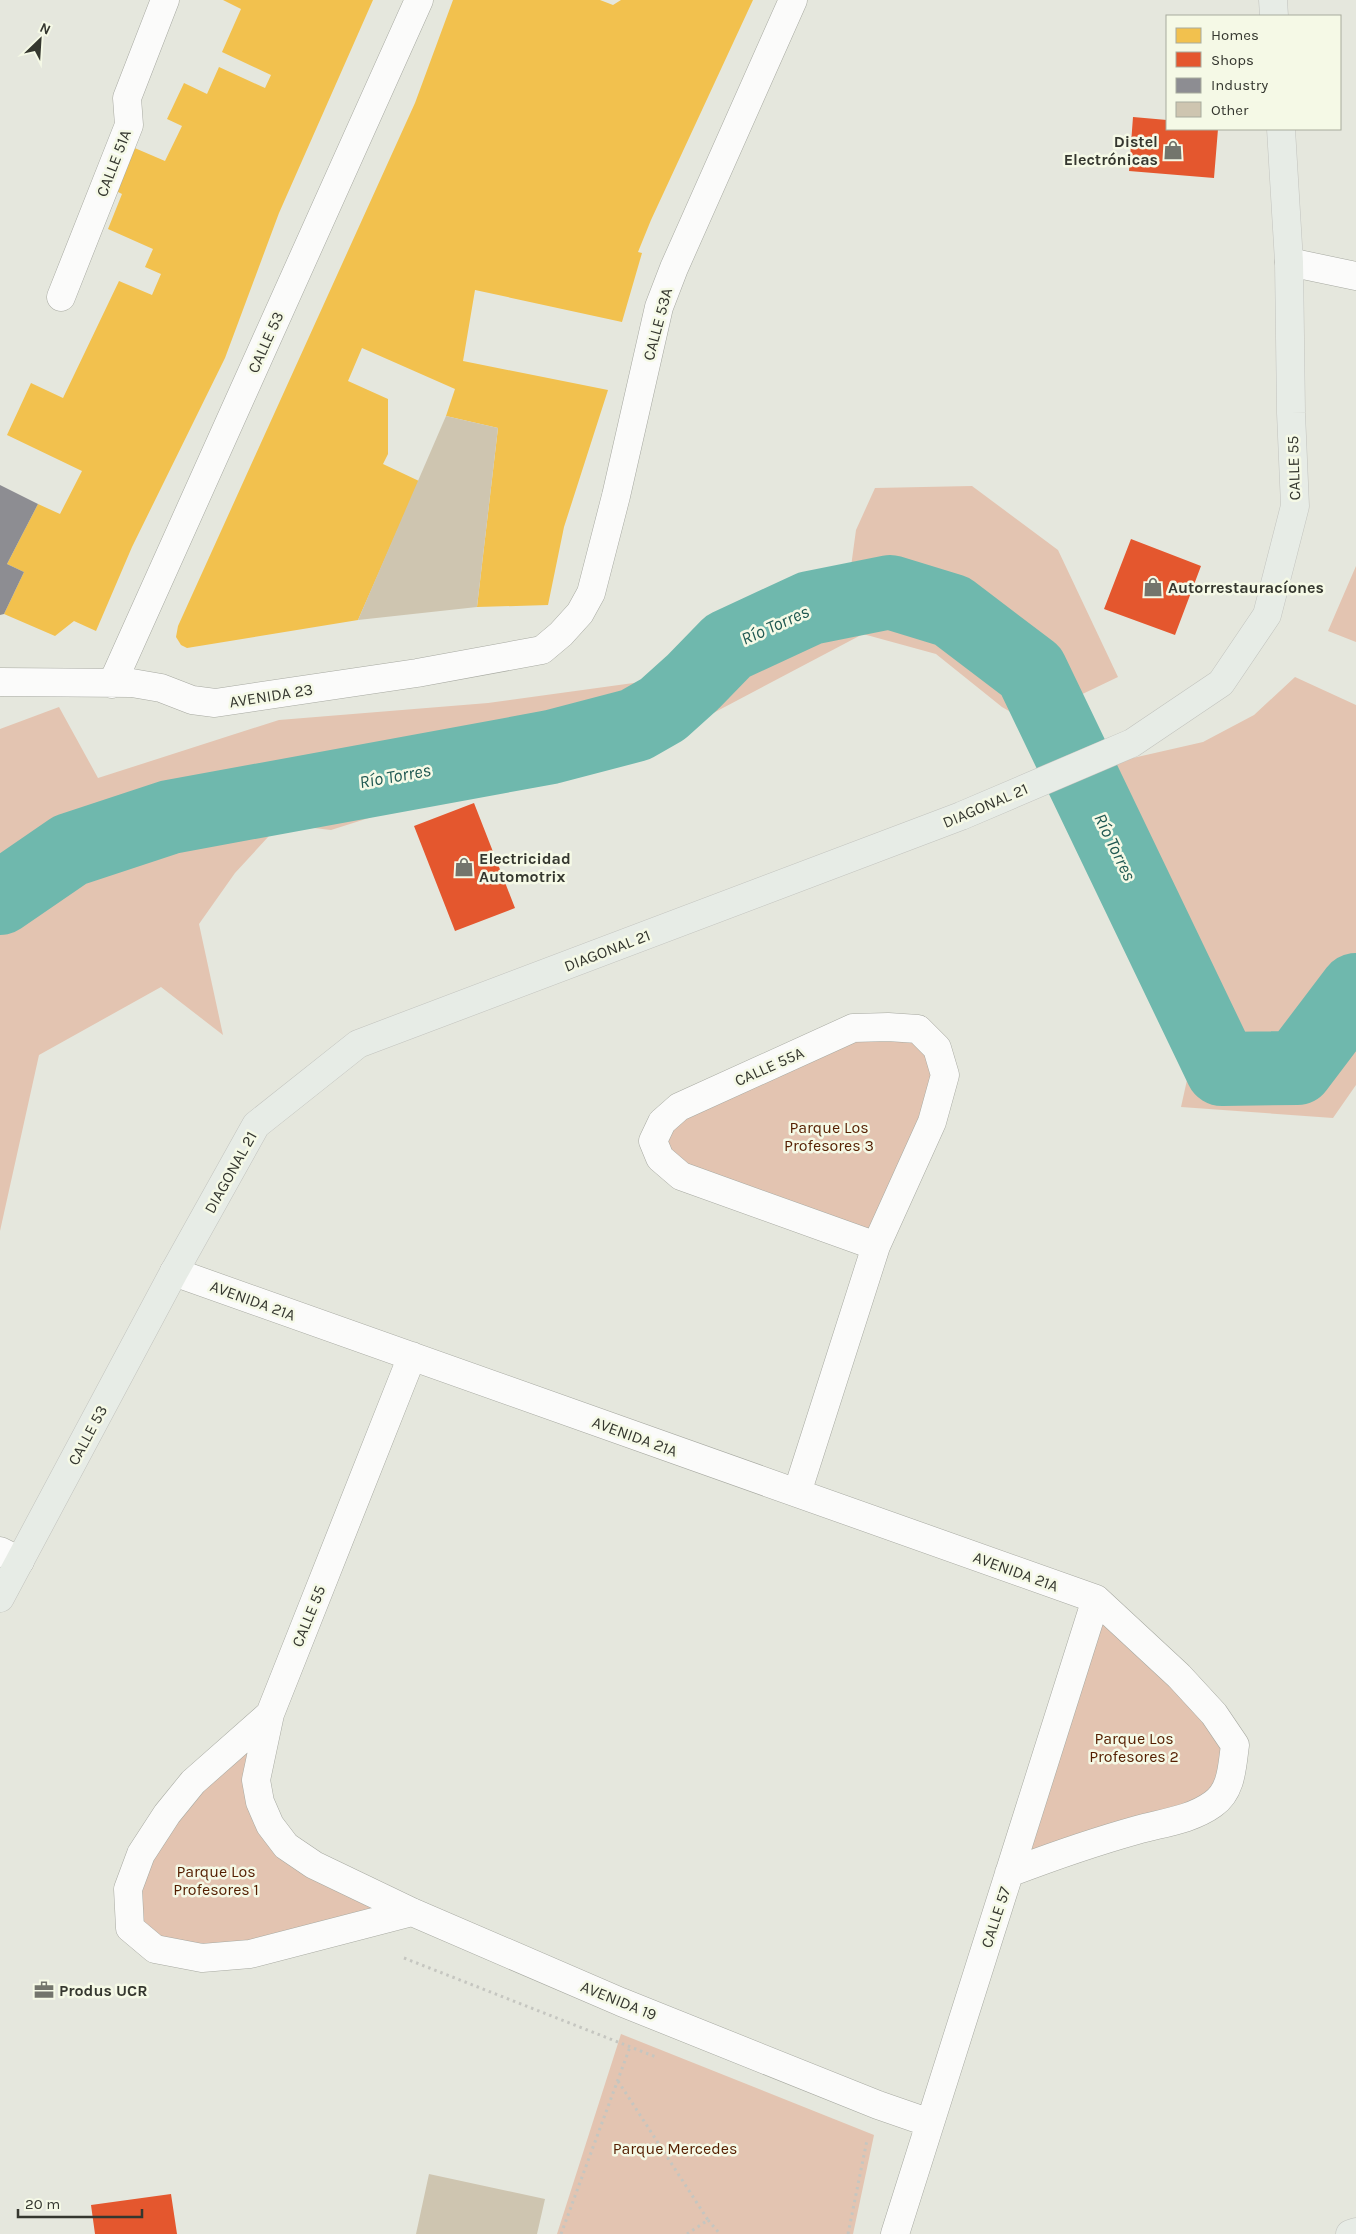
<svg xmlns="http://www.w3.org/2000/svg" width="1356" height="2234" font-family="Karla,sans-serif">
<style>
.green{fill:#e3c4b1}
.homes{fill:#f2c14e}
.shops{fill:#e4572e}
.industry{fill:#8d8d92}
.lines{fill:none;stroke-linecap:round;stroke-linejoin:round}
.river{stroke:#6fb8ad;stroke-width:74}
.building{fill:#cec5b0}
.minor-casing{stroke:#a7a9a1;stroke-width:29}
.major-casing{stroke:#c2c3be;stroke-width:29}
.path{stroke:#c5c6c0;stroke-width:3;stroke-dasharray:2.5 4;stroke-linecap:butt}
.minor{stroke:#fbfbfa;stroke-width:28}
.major{stroke:#e7ece6;stroke-width:28}
.labels{text-anchor:middle;stroke-width:5;stroke-linejoin:round;paint-order:stroke}
.poi-label{font-size:16px;font-weight:bold;fill:#35372f;stroke:#f5f9e6;text-anchor:start}
.street-label{font-size:16px;fill:#35372f;stroke:#f5f9e6}
.park-label{font-size:16px;fill:#541e00;stroke:#f5f9e6}
.water-label{font-size:18px;font-style:italic;fill:#205952;stroke:#f5f9e6}
</style>
<rect width="100%" height="100%" fill="#e5e7dd"/>
<path class="green" d="M972,486l86,64 60,127 -92,44 -24,-14 -66,-53 -73,-20 -214,113 -100,14 -218,69 -51,-6 -45,49 -36,51 24,111 -62,-48 -122,68 -39,176v-502l59,-22 39,71 181,-58 209,-17 160,-22 68,-40 134,-67 6,-44 19,-42z
M1356,566v76l-28,-11z
M1295,677l61,28v380l-23,33 -152,-11 10,-45 -56,-112 -81,-174 149,-34 51,-27z
M853,1028l65,1 27,46 -69,171 -216,-88 2,-36z
M1096,1599l139,146 -21,59 -205,69z
M270,1714l-9,46 9,65 142,87 -210,46 -72,-30 11,-74z
M621,2034l253,101 -21,99h-296z"/>
<path class="homes" d="M223,0h150l-94,213 -54,145 -93,189 -36,84 -22,-10 -19,15 -51,-22 20,-42 -17,-8 31,-60 22,10 22,-43 -75,-36 24,-52 32,15 56,-117 33,14 9,-21 -16,-7 8,-18 -45,-20 14,-35 -10,-5 18,-43 35,15 17,-35 -15,-7 17,-36 23,11 12,-27 46,21 6,-13 -49,-23 19,-43z
M453,0h147l13,5 8,-5h132l-102,220 -13,32 4,1 -20,69 -147,-32 -12,71 145,29 -44,137 -16,78 -71,2 21,-179 -52,-12 9,-27 -93,-41 -14,33 40,18v55l-5,10 36,17 -61,139 -171,28 -6,-3 -5,-8 2,-11 237,-523z"/>
<path class="shops" d="M1133,117l34,3v9h51l-4,49 -85,-7z
M1131,539l70,27 -26,69 -71,-26z
M474,803l41,105 -60,23 -41,-105z
M171,2194l6,40h-82l-4,-29z"/>
<path class="industry" d="M0,485l38,19 -31,60 17,8 -20,42 -4,1z"/>
<g class="lines">
<path class="river" d="M0,898l70,-48 100,-33 381,-70 84,-22 28,-16 30,-27 35,-36 82,-38 80,-16 62,19 79,60 191,398 75,-1 59,-78"/>
</g>
<path class="building" d="M446,416l52,12 -21,179 -119,13z
M429,2174l116,25 -8,35h-121z"/>
<g class="lines">
<defs>
<path id="minor" d="M1289,262l67,14
M61,297l68,-172 -2,-27 38,-98
M0,682l132,1 29,5 31,12 23,3 202,-30 125,-23 19,-16 19,-21 11,-20 25,-97 43,-189 15,-39 119,-268
M112,684l307,-684
M174,1272l922,327 83,77 35,38 21,31c-3,21 -3,46 -22,59 -22,16 -51,19 -76,26 -43,12 -86,27 -128,43
M412,1356l-142,358 -14,66 4,22 10,23 16,21 28,19 98,47 209,90 257,103 52,18
M797,1493l79,-247 56,-124 13,-47 -8,-27 -19,-19 -30,-2 -35,1 -174,79 -17,15 -9,19 7,17 21,18 195,70
M0,1551l20,10
M270,1714l-77,68 -26,32 -26,40 -13,35 2,39 25,21 47,9 48,-4 162,-42
M895,2234l201,-635"/>
<path id="major" d="M1273,0l1,16
M0,1598l174,-326 82,-147 102,-81 603,-228 171,-73 89,-60 46,-68 28,-109 -4,-93 -2,-151 -8,-133
M1350,2234l6,-2"/>
</defs>
<use href="#minor" class="minor-casing"/>
<use href="#major" class="major-casing"/>
<path class="path" d="M404,1958l252,99
M618,2081l90,139 -21,14
M708,2220l12,14
M561,2234l69,-187
M848,2234l19,-94"/>
<use href="#minor" class="minor"/>
<use href="#major" class="major"/>
</g>
<defs>
<symbol id="shop-bare" viewBox="-9 -9 18 18"><path d="M-5-2.5h2.3a2.7 3.5 0 0 1 5.4 0H5L5.5 6h-11ZM-1.5-2.5h3a1.5 2.3 0 0 0-3 0Z" fill="#73756c" stroke="#f5f9e6" stroke-width="2.5" paint-order="stroke"/></symbol>
<symbol id="office-bare" viewBox="-9 -9 18 18"><path d="M-6-3h4V-5.5h4V-3h4V5H-6ZM-1-4.5V-3h2v-1.5ZM-6 0V1H6V0Z" fill="#73756c" stroke="#f5f9e6" stroke-width="2.5" paint-order="stroke"/></symbol>
</defs>
<g fill-rule="evenodd">
<use href="#shop-bare" x="1159" y="136" width="28" height="28"/>
<use href="#shop-bare" x="1139" y="573" width="28" height="28"/>
<use href="#shop-bare" x="450" y="853" width="28" height="28"/>
<use href="#office-bare" x="30" y="1976" width="28" height="28"/>
</g>
<g class="labels">
<g class="poi-label">
<text x="1158" y="147" text-anchor="end">Distel<tspan x="1158" dy="18">Electrónicas</tspan></text>
<text x="1168" y="593">Autorrestauracíones</text>
<text x="479" y="864">Electricidad<tspan x="479" dy="18">Automotrix</tspan></text>
<text x="59" y="1996">Produs UCR</text>
</g>
<g class="street-label">
<text transform="translate(113 163) rotate(-69)" y="6">CALLE 51A</text>
<text transform="translate(657 324) rotate(-75)" y="6">CALLE 53A</text>
<text transform="translate(265 342) rotate(-66)" y="6">CALLE 53</text>
<text transform="translate(1293 468) rotate(-92)" y="6">CALLE 55</text>
<text transform="translate(271 695) rotate(-9)" y="6">AVENIDA 23</text>
<text transform="translate(985 805) rotate(-23)" y="6">DIAGONAL 21</text>
<text transform="translate(607 950) rotate(-21)" y="6">DIAGONAL 21</text>
<text transform="translate(769 1066) rotate(-24)" y="6">CALLE 55A</text>
<text transform="translate(230 1172) rotate(-61)" y="6">DIAGONAL 21</text>
<text transform="translate(253 1300) rotate(20)" y="6">AVENIDA 21A</text>
<text transform="translate(87 1435) rotate(-62)" y="6">CALLE 53</text>
<text transform="translate(635 1436) rotate(20)" y="6">AVENIDA 21A</text>
<text transform="translate(1016 1571) rotate(20)" y="6">AVENIDA 21A</text>
<text transform="translate(308 1616) rotate(-68)" y="6">CALLE 55</text>
<text transform="translate(995 1917) rotate(-72)" y="6">CALLE 57</text>
<text transform="translate(619 2000) rotate(22)" y="6">AVENIDA 19</text>
</g>
<g class="park-label">
<text x="829" y="1133">Parque Los<tspan x="829" dy="18">Profesores 3</tspan></text>
<text x="1134" y="1744">Parque Los<tspan x="1134" dy="18">Profesores 2</tspan></text>
<text x="216" y="1877">Parque Los<tspan x="216" dy="18">Profesores 1</tspan></text>
<text x="675" y="2154">Parque Mercedes</text>
</g>
<g class="water-label">
<text transform="translate(775 625) rotate(-24)" y="6">Río Torres</text>
<text transform="translate(395 776) rotate(-10)" y="6">Río Torres</text>
<text transform="translate(1115 847) rotate(64)" y="6">Río Torres</text>
</g>
</g>
<rect x="1166" y="15" width="175" height="115" fill="#f5f9e6" stroke="#a8ab9d"/>
<rect x="1176" y="28" width="25" height="15" fill="#f2c14e" stroke="#a8ab9d"/>
<text x="1211" y="40" font-size="15" fill="#35372f">Homes</text>
<rect x="1176" y="52" width="25" height="15" fill="#e4572e" stroke="#a8ab9d"/>
<text x="1211" y="65" font-size="15" fill="#35372f">Shops</text>
<rect x="1176" y="78" width="25" height="15" fill="#8d8d92" stroke="#a8ab9d"/>
<text x="1211" y="90" font-size="15" fill="#35372f">Industry</text>
<rect x="1176" y="102" width="25" height="15" fill="#cec5b0" stroke="#a8ab9d"/>
<text x="1211" y="115" font-size="15" fill="#35372f">Other</text>
<g transform="translate(40 40) rotate(25)" stroke="#f5f9e6" stroke-width="4" paint-order="stroke">
<path d="M0-4L9 19L0 12L-9 19Z" fill="#35372f"/>
<text y="-8" font-size="14" font-weight="bold" text-anchor="middle" fill="#35372f">N</text>
</g>
<path d="M18 2209v8h124v-8" fill="none" stroke="#35372f" stroke-width="2.5"/>
<text x="25" y="2209" font-size="15" fill="#35372f" stroke="#f5f9e6" stroke-width="4" paint-order="stroke">20 m</text>
</svg>
